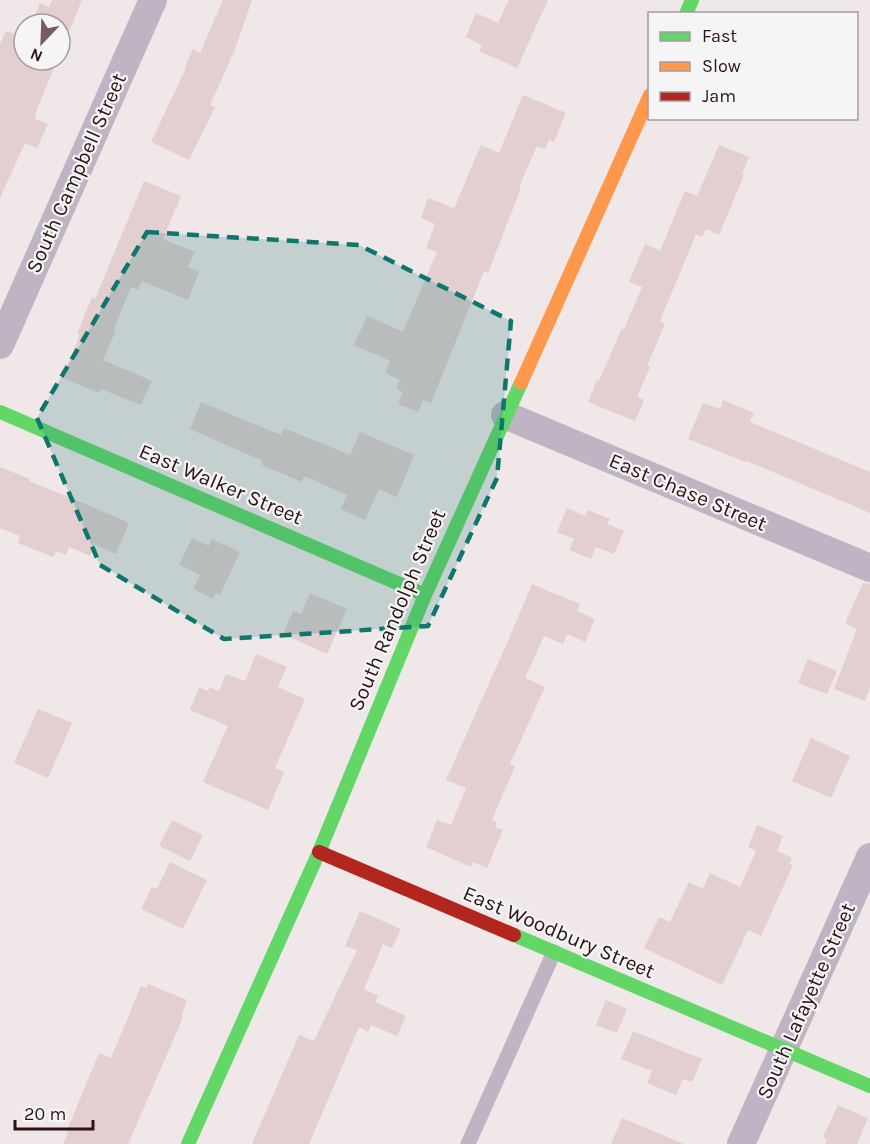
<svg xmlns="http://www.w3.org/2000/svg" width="870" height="1144" font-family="Karla,sans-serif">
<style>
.building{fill:#e3ced0}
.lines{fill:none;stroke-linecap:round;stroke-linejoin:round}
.lane{stroke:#bfb3c4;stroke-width:15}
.street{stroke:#bfb3c4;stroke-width:28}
.fast{stroke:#63d668;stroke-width:14}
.slow{stroke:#ff974d;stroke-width:14}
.jam{stroke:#b3261e;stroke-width:14}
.marked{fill:#0f766e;fill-opacity:0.2;stroke:#0f766e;stroke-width:4.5;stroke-dasharray:12 8;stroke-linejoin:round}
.labels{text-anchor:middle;stroke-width:4.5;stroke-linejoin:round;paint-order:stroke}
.street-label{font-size:21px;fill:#2f1317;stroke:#f5f5f5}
</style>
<rect width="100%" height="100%" fill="#f0e7e8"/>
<path class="building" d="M52,0h30l-22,54v-30h-29l9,-21 9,4z
M223,0h29l-17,49 -25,56 5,2 -26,53 -38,-18 35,-74 -1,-1 8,-18 7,4z
M509,0h39l-31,68 -38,-17 3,-6 -16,-8 10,-24 22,10z
M6,31l18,7v22h33l-22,55 1,1 -1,3 13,5 -11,24 -12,-5 -25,55v-154z
M523,95l43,18 -12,29 -5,-2 -4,9 -8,-3 -18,41 2,1 -33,85 -4,-2 -53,132 -8,-3 -5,12 -20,-8 5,-12 -7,-3 4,-9 -15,-7 5,-12 -36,-16 13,-29 36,16 34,-80 -11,-4 9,-24 -14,-6 7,-20 26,10 27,-63 18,8z
M719,145l30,12 -7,17 2,1 -25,60 -13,-6 -4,8 -6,-3 -36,87 5,3 -18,42 3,1 -13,30 7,3 -9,21 -47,-19 9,-22 2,1 23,-53 2,1 18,-42 -13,-5 16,-38 15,7 25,-60 12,5z
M144,181l37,15 -18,43 32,13 -7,15 11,5 -11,28 -46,-19 -4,9 -7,-3 -17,42 2,1 -13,30 49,21 -11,24 -40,-16 -2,4 -37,-15 18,-43 -3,-1 15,-37 3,2z
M723,400l31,13 -4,9 120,50v41l-123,-52 -1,1 -58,-23 15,-36 17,6z
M201,402l80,33 3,-7 66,27 10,-23 54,23 -17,42 -18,-8 -14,31 -24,-11 6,-14 -43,-19 -2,6 -40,-17 1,-4 -73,-32z
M0,467l30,12 -1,2 52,21 48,21 -13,31 -21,-9 -5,11 -21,-9 -3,8 -10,-4 -3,6 -35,-14 2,-7 -20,-8z
M567,508l18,8 3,-6 22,9 -3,5 17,7 -10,23 -18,-7 -5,12 -22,-9 5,-11 -17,-7z
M192,538l17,8 3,-7 28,13 -20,43 -4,-2 -3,6 -20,-10 7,-14 -21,-10z
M863,583l7,1v103l-5,14 -31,-12 23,-60 -12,-6z
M532,584l48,20 -3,7 18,8 -10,23 -18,-8 -4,10 -19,-8 -19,42 20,9 -35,77 5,2 -23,54 5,2 -2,5 8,3 -16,38 -14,-6 -2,5 -45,-20 11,-27 14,5 15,-37 -20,-8 65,-146z
M310,593l37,16 -20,45 -44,-20 10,-23 8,3z
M256,654l31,13 -9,20 27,12 -30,69 9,4 -16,38 -65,-28 25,-56 -38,-16 9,-23 9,4 1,-4 10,4 7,-17 19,7z
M808,659l29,12 -10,23 -29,-11z
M38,709l34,14 -24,55 -34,-15z
M811,738l39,18 -19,42 -39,-17z
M172,820l31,15 -13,26 -31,-15z
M757,825l26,11 -6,15 15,7 -3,6 4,1 -32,71 -13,-6 -26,55 -78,-37 15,-31 11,5 19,-40 14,7 7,-16 30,14 16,-36 -8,-4z
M170,862l37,18 -24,49 -42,-20 11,-22 5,2z
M360,911l41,18 -9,19 -9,-4 -19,45 14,7 -3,6 31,14 -9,20 -26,-11 -3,7 -9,-5 -50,117h-57l47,-109 15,6 43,-91 -12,-4z
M148,984l39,16 -6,17h2l-11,26 -44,101h-65l5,-10 -2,-1 33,-80 12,5 30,-72 6,2z
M606,1000l21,9 -10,24 -21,-8z
M633,1031l69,28 -10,23 -9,-3 -7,16 -29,-12 5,-12 -31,-12z
M838,1105l30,13 -11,26h-32l2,-5 -4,-2z
M622,1118l62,26h-73z"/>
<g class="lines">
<path class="lane" d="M468,1144l86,-192"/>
<path class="street" d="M0,345l153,-345
M505,415l365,153
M741,1144l129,-287"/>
<path class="fast" d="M686,14l6,-14
M0,412l425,183
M514,935l356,151
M188,1144l131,-292 106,-257 96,-212"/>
<path class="slow" d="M521,383l129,-288"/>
<path class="jam" d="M319,852l195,83"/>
</g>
<path class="marked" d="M147,232l212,13 152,76 -14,157 -69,148 -204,13 -124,-74 -63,-147z"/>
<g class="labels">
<g class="street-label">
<text transform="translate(76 173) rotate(-66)" y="7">South Campbell Street</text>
<text transform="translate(221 484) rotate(23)" y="7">East Walker Street</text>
<text transform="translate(688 492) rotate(23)" y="7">East Chase Street</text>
<text transform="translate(397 610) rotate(-67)" y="7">South Randolph Street</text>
<text transform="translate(559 932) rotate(23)" y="7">East Woodbury Street</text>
<text transform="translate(806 1001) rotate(-66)" y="7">South Lafayette Street</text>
</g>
</g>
<rect x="648" y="12" width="210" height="108" fill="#f5f5f5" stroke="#a69b9c" stroke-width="1.5"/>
<rect x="660" y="32" width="30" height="9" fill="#63d668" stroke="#a69b9c" stroke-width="1.5"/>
<text x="702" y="42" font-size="18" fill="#2f1317">Fast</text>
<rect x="660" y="62" width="30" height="9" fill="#ff974d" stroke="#a69b9c" stroke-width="1.5"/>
<text x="702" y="72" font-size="18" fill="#2f1317">Slow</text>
<rect x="660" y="92" width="30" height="9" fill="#b3261e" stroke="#a69b9c" stroke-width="1.5"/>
<text x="702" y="102" font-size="18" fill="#2f1317">Jam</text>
<g transform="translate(42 42) rotate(203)"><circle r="28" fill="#f5f5f5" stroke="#a69b9c" stroke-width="1.5"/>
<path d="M0-4.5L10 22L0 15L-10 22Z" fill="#735d60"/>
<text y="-9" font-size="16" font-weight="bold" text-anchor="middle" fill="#2f1317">N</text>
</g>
<path d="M15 1120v9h78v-9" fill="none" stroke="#2f1317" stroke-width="3"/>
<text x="24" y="1120" font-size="18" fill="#2f1317" stroke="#f5f5f5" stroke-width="4.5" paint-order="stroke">20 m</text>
</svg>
